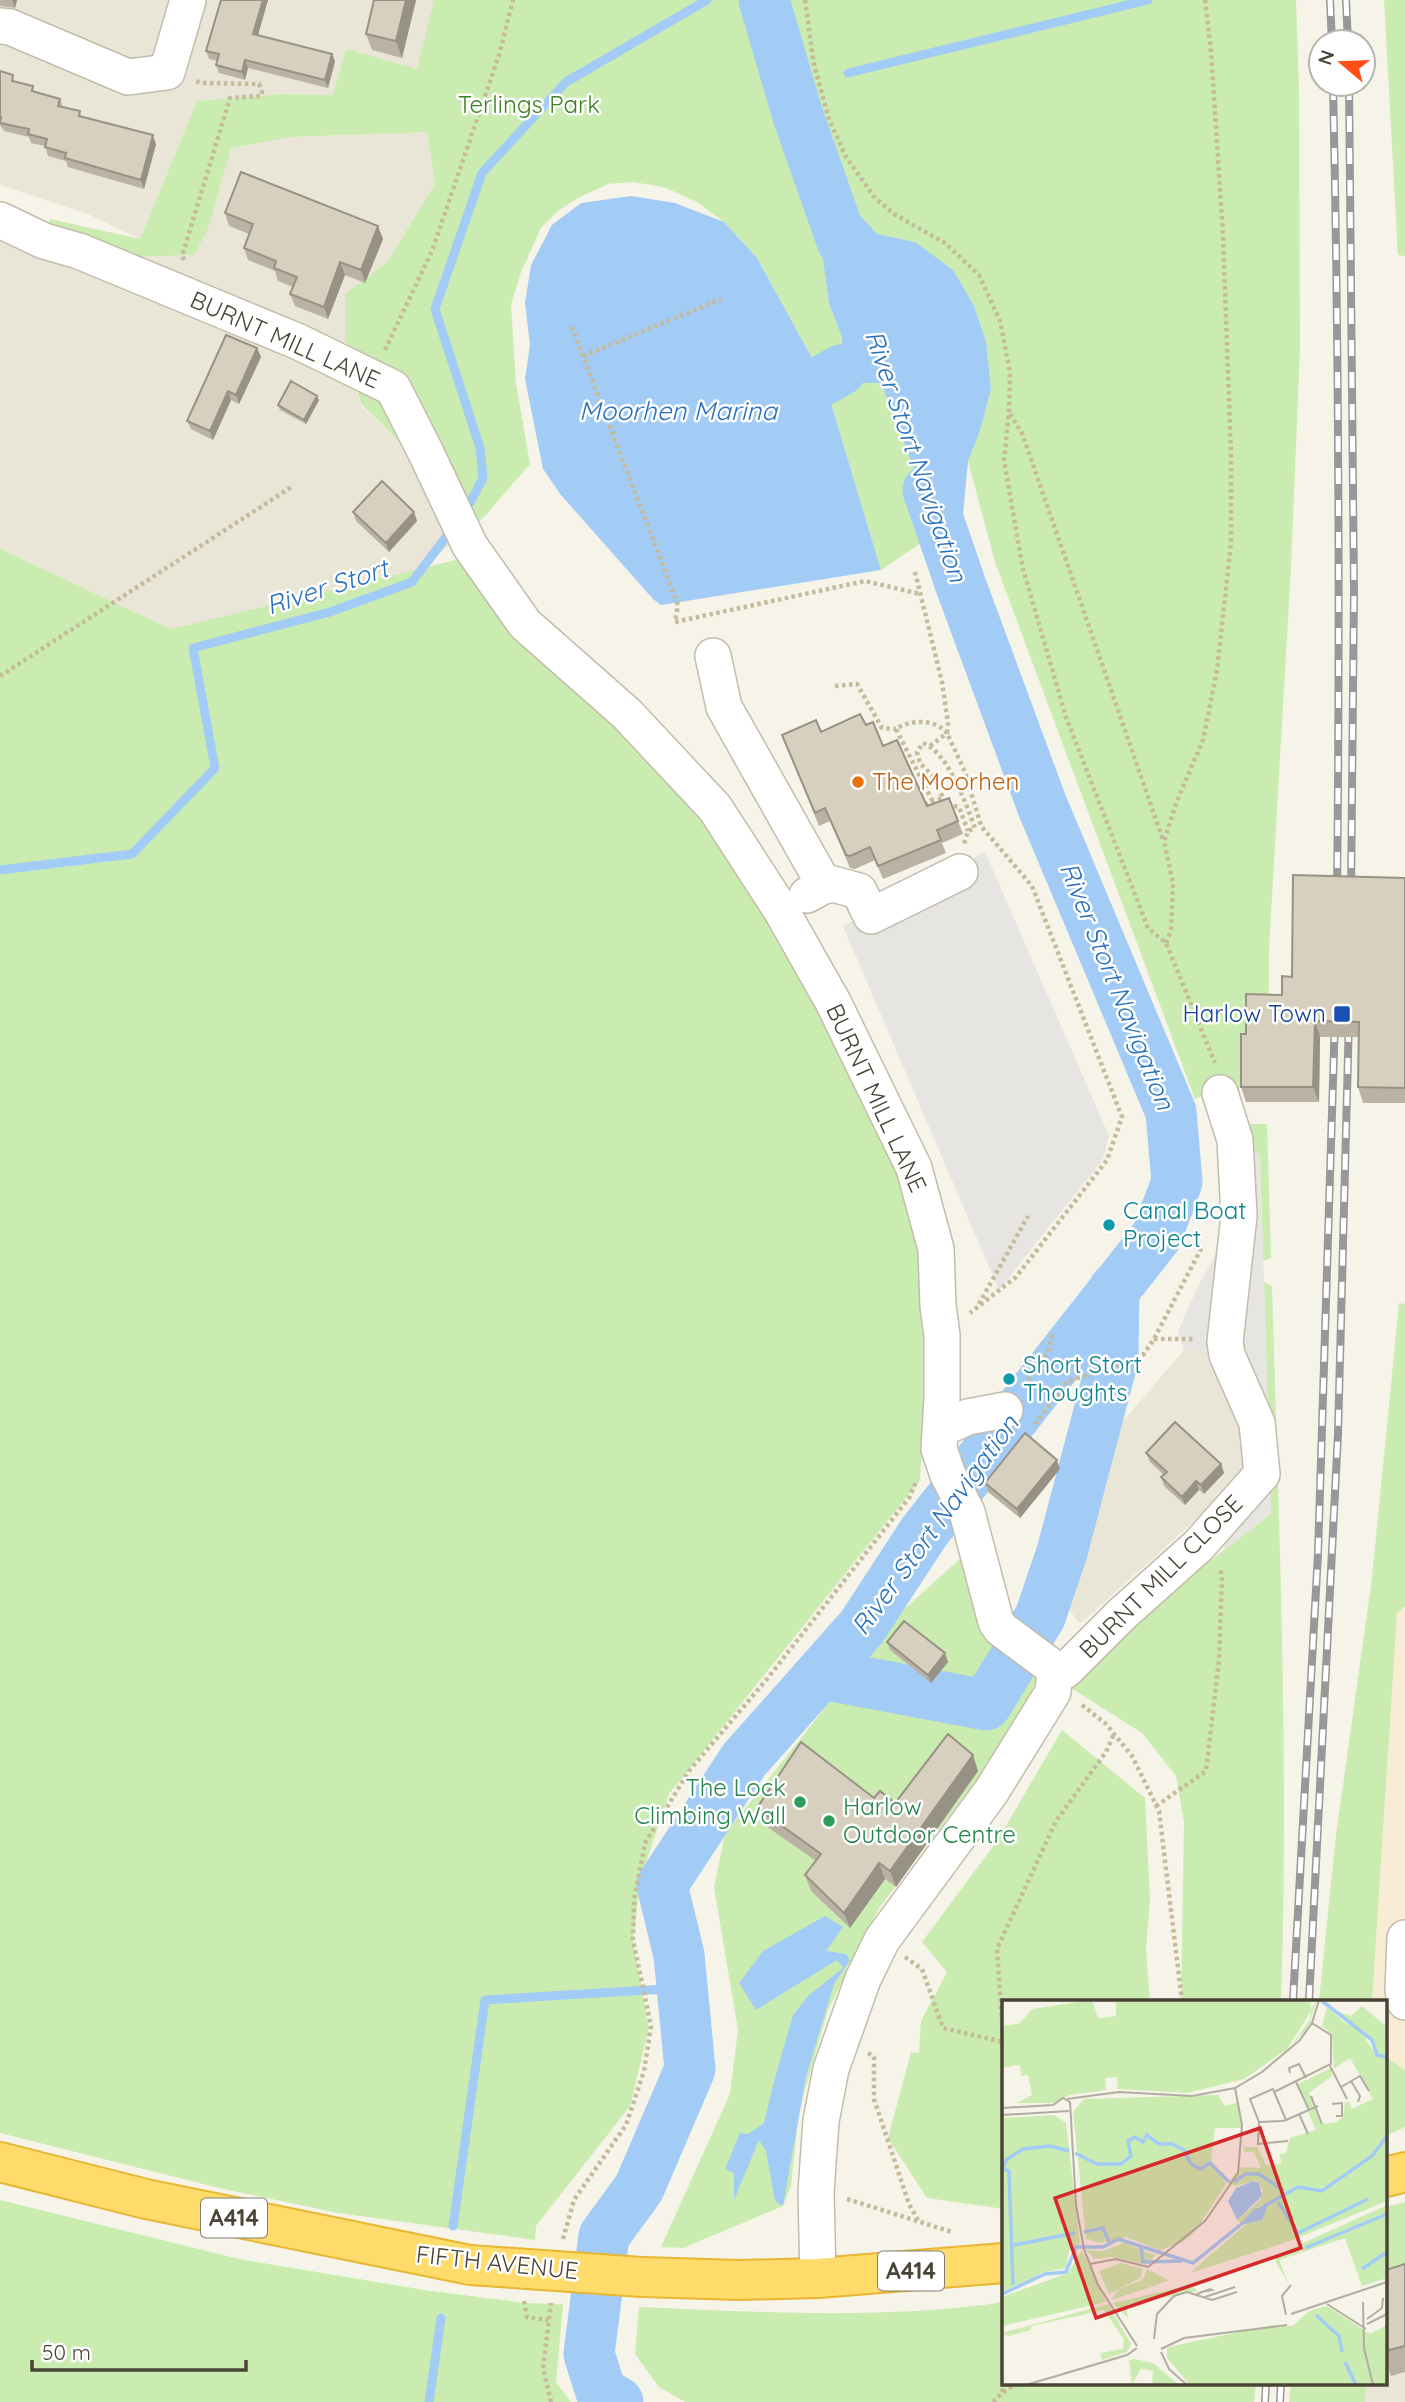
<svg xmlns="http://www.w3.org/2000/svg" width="1405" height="2402" font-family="Quicksand,sans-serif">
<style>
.residential{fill:#eae6d7}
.commercial{fill:#f8ecd4}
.green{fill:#cbecb0}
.parking{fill:#e7e5e1}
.water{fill:#a2ccf5}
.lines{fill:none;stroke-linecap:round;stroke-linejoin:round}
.stream{stroke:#a2ccf5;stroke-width:9}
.river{stroke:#a2ccf5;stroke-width:51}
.minor-casing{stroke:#c2bcab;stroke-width:38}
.highway-casing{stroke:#e8b631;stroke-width:42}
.path{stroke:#c5ba9b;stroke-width:4.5;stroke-dasharray:3.5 3.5;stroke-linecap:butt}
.minor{stroke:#fff;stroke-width:35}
.highway{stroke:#ffdb6b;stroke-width:38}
.rail-casing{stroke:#989898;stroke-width:8}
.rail{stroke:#fff;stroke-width:5;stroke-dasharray:16;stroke-linecap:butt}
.highway-bridge-casing{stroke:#e8b631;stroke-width:42;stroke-linecap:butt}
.highway-bridge{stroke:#ffdb6b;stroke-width:38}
.wall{fill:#bab3a3}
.shaded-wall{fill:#979285}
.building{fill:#d8d0be;stroke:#979285;stroke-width:2}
.food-dot{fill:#e8710a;stroke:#fff;stroke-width:2.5}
.transit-dot{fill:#1a4fb4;stroke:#fff;stroke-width:2.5}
.culture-dot{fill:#0f9aa8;stroke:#fff;stroke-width:2.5}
.leisure-dot{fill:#2e9e5b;stroke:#fff;stroke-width:2.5}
.labels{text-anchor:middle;stroke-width:5;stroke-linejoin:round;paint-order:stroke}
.shield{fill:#fff;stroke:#807c73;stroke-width:2}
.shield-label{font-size:23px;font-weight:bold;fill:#4a4437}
.park-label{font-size:24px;fill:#3f8125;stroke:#fff}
.street-label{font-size:24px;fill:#4a4437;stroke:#fff}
.food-label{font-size:24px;fill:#c56008;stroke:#fff;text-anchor:start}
.transit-label{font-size:24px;fill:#164399;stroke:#fff;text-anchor:end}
.culture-label{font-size:24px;fill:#0d838f;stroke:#fff;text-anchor:start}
.leisure-label{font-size:24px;fill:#27864d;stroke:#fff;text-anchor:end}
.water-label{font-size:26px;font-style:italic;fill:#2771be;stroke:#fff}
.inset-river{fill:none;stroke:#a2ccf5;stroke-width:3.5}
.inset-road{fill:none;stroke:#b1ada2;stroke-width:2}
.view{fill:#d62828;fill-opacity:0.15;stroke:#d62828;stroke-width:3.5}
.inset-edge{fill:none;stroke:#4a4437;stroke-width:3.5}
</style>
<rect width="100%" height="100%" fill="#f6f3e9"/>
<path class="residential" d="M0,0h434l-17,69 -71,-19 -12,45 -52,-1 -85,7 -57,138 -50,-24 -90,-30z
M427,132l8,52 -48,78 -41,32 -1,47 16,65 40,37 59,93 -39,34 -250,59 -171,-80v-329l128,37 80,-28 23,-81 60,-11z
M1184,1350l18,1 38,58 9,42 -11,26 -38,39 -120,108 -23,-31 33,-79 24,-82z
M1405,2271v131h-40l1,-19h20v-105z"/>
<path class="commercial" d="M1405,1606v464l-19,-13v-56h-14l25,-389z"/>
<path class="green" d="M434,0h862l3,89 1,258 -9,220 -22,382 -1,139h-29l2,36h26l4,134 -8,3 -3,-105 -15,-14 -17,-57 -33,14 -200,-537 -27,-101 13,-33 10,-39 -5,-48 -12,-35 -22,-36 -37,-28 -38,-8 -18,-20 -21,-34 -19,-5 -3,33 13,96 13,33 -1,33 17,13h23l34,88 13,44 8,14 -9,10 -46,31 -57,-190 -67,-122 -33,-36 -27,-20 -33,-15 -32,-5 -24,2 -28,13 -21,13 -18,18 -20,44 -10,33 5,78 14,81 -46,53 -24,19 -59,-93 -40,-39 -16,-63v-47l42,-32 48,-78 -8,-52 -136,5 -60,11 -23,81 -14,26 -65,2 -85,-16 6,-22 90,20 57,-138 85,-7 51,1 13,-46 71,20z
M1384,0h21v256l-7,-1z
M0,549l171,80 293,-71 202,201 178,278 72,180 12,114 -8,149 -251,314 -28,84 -8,62 16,88 -19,78 -94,120 -1,14 -197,-27 -119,-25 -219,-55z
M1264,1282l8,5c7,238 17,476 9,714h-100l3,-179 -8,-46 -34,-43 -71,-45 55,-63 145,-111z
M1399,1303l6,1v302l-8,7 -25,388h-53l17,-166 36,-257z
M962,1557l11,52 10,19 54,49 -7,18 -44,73 -107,140 -51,102 -29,101 -8,75 -8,20 -100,42 -22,-1 69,-153 8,-64 -24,-143 11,-53 175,-221z
M1062,1730l83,68 5,102 -4,49 4,52h-146v208l-77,-11 -39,-60 23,-86 8,1 2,-32 26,-49 -25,-30 75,-101z
M1386,2057l19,13v57l-19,9z
M0,2200l239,59 192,32 94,12 38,1 -7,78 15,20h-571z
M1405,2202v69l-19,7v-71z
M1004,2302v81h252l-2,19h-569l-26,-15 -24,-33 4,-47c121,5 245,13 365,-5z
M1291,2383h75l-1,19h-76z"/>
<path class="parking" d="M985,852l124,284 -6,23 -104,131 -156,-364z
M1245,1142l15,14 11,358 -46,35 -25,-33 38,-39 11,-26 -9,-42 -38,-58 -18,-1 -6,-18 20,-46 15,-26z"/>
<path class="water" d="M819,175l19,5 21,34 18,20 38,8 38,28 21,36 12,35 5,48 -10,39 -13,33 -7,76 -10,19 -23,-41 -13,-44 -34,-88h-23l-17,-13 1,-33 -13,-33 -13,-96z
M631,196l44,7 49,19 33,36 67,122 57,190 -220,35 -8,-6 -92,-104 -18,-26 -18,-90 5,-34 -5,-42 6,-38 21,-40 29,-22z
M1054,1355l6,2 3,4 -83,107 -8,-7z
M825,1916l18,11 -17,24 20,3 4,6 -16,24 -28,93 -23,129 -8,-5 -9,-50 -7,-11 -25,60v-27l-9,-4 15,-36 8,1 16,-11 10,-42 19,-66 16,-20 34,-27 -6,-8 -81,50 -17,-27 24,-32z"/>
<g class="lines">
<path class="stream" d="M848,73l300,-73
M465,512l18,-34 -3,-30 -45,-139 47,-136 84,-91 141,-82
M0,870l132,-16 83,-86 -22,-120 137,-36 82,-30 40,-53
M453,2226l32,-226 197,-12
M429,2402l12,-84"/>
<path class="river" d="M764,0l34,116 44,125
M824,380l17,-10
M821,1674l165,31 54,-88 22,-65 51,-193 1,-70
M618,2402l-17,-10 -12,-38 15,-118 35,-48 51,-119 -11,-114 -17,-70 82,-125 118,-133 62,-95 232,-295 21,-55 -6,-70 -129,-307 -81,-219 -33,-96"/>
<defs>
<path id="minor" d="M0,26l10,1 118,50 39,-5 21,-72
M0,220l44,21 35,10 220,91 94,46 33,65 44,93 55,78 102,90 88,94 66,102 52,92 81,166 22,81 2,57 4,29v64l-3,50 9,26 19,37 29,110 5,7 54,40 -2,23 -62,100 -109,148 -19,39 -32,90 -10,52 -5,71 2,86
M713,656l11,51 101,179
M807,895l22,-12 30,8 12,25 89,-44
M941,1429l27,-12 37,-7
M1056,1675l10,-5 55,-55 77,-69 64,-72 -5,-51 -30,-68 -2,-13 14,-126 -4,-76 -15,-47
M1405,1938l-2,52 2,12"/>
<path id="highway" d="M0,2162l146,37 324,66
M1386,2177l19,-5
M642,2277l97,3 79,-2 186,-15"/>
</defs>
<use href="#minor" class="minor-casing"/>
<use href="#highway" class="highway-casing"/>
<path class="path" d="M805,0l9,65 15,54 17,38 29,41 19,16 51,29 34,32 21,46 10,51 -1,40 -5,49 19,108 43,148 82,211 18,15 49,120
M184,260l-2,-4 48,-158 31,-2 1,-5 -3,-7 -57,-1 -7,-2
M572,327l106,278 -3,17 190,-41 55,13
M385,350l47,-99 67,-196 14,-55
M583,356l138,-57
M1010,414l12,19 141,407
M915,572l27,110 6,41 -1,10 18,39 16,54 51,60 90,231 -15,43 -91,117 -46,36
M0,676l293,-190
M835,686l22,-2 25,44 14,1
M930,746l17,-13c-12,-14 -36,-14 -51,-4l37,73
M925,805l18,-7 -9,-20 -14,-15 -3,-11 6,-9c25,9 43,61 52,85l-7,3 -4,13
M947,805l12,2 9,24
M1166,943l5,-13 2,-47 -9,-42 13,-40 26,-61 14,-70 14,-127v-88l-8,-220 -12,-184 -6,-51
M979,1304l49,-88
M1154,1339h41
M1024,1386l24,-33 5,-22
M1035,1424l33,-43 56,-17 19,-9 11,-16 48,-92
M1082,1705l24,19 26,32 27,55 23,190
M1156,1806l50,-35 13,-111 3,-83 -2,-9
M905,1957l17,12 21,59 60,14
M1004,2051l-7,-102 59,-128 50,-69 8,-18
M868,2053l6,4v42l35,105 10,18
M847,2199l105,33
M563,2239l11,-39 52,-75 18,-54 7,-45 -18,-86 1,-40 11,-57 44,-72 78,-92 142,-181 7,-16
M524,2301l3,16 21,3
M1002,2392l3,-9
M551,2402l-8,-34 8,-65
M993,2402l9,-9 15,-10"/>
<use href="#minor" class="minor"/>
<use href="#highway" class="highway"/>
<defs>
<path id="rail" d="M1330,0l2,42
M1346,0l2,42
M1333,84c6,271 7,541 4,812
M1349,84l5,508 -3,304
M1293,2001l25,-447 17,-536
M1309,2001l29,-567 11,-416
M1265,2402l1,-19
M1280,2402l1,-19"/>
</defs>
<use href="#rail" class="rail-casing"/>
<use href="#rail" class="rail"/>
<defs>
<path id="highway-bridge" d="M470,2265l172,12"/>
</defs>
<use href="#highway-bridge" class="highway-bridge-casing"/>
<use href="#highway-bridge" class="highway-bridge"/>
</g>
<path class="wall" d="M0,0h17l-2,8 -15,-2z
M221,0h47l-10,35 77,26 -7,27 -80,-20 -3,12 -26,-7 -3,-8 1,-4 -8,-2 -3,-8z
M416,0l-14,58 -30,-8 -6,-16z
M0,71l16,11 19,10 25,7 3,8 19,10 74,27 -12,45 -76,-22 -2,-6 -18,-5 -3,-10 -14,-3 -2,-6 -25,-6 -4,-6z
M225,213l158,26 -18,44 -20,-8 -17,44 -33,-13 -5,-12 3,-7 -15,-6 -3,-10 -27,-11 -4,-12 5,-14 -20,-8z
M257,348l4,9 -22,47 -8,-4 -18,40 -22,-11 -4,-8z
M319,400l-13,24 -26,-14 -2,-5z
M353,512h61l3,9 -28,31 -33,-31z
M866,725l17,21 44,60 31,15 5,13 -21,9 4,10 -63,26 -8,-19 -20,9 -5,-1 -20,-47 -11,5 -37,-91 39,-3z
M1405,878v225h-42l-5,-16 1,-50h-39l-1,65h-73l-5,-15 5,-53 36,-39 10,-18z
M1146,1453l75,11 3,9 -20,21 -5,-4 -14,15 -21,-19 -3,-9 3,-2 -14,-13z
M1060,1469l-40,49 -32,-26 -3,-9z
M887,1642l61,20 -17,21 -41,-33z
M978,1771l-82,116 -11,-8 -35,49 -39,-37 -6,-16 11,-14 -53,-37 -6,-16 117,-10 21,5z
M1405,2264v108l-14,4 -5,-14v-92z"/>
<path class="shaded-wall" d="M12,0h5l-2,8z
M263,0h5l-12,42 -3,-8z
M406,0h10l-14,58 -6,-17z
M332,54l3,7 -7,27 -3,-8z
M245,60l3,8 -3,12 -3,-8z
M153,135l3,9 -12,45 -3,-9z
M378,226l5,13 -18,44 -4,-13z
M340,262l5,13 -17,44 -4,-12z
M257,348l4,9 -22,47 -3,-9z
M228,391l3,9 -18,40 -3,-9z
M317,396l2,4 -13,24 -2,-4z
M414,512l3,9 -28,31 -3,-9z
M1315,1021l5,16 -1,65 -6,-15z
M1057,1460l3,9 -40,49 -3,-9z
M1221,1464l3,9 -20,21 -3,-9z
M1196,1481l3,9 -14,15 -3,-8z
M945,1653l3,9 -17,21 -3,-8z
M973,1755l5,16 -82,116 -6,-16z
M879,1863l6,16 -35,49 -6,-15z"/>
<path class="building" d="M221,0h42l-10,34 79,20 -7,26 -80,-20 -3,12 -26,-7 3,-11 -13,-3z
M374,0h32l-10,41 -30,-7z
M0,71l13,4 -1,6 21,5 -1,5 28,8 -2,7 22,5 -1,5 74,19 -12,45 -76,-22 1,-5 -21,-6 2,-8 -19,-5 1,-5 -29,-6 1,-6h-1z
M241,172l137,54 -17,44 -21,-8 -16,45 -34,-13 7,-17 -23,-9 2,-7 -32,-13 9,-24 -28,-11z
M226,335l31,13 -21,47 -8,-4 -18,40 -23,-10z
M291,381l26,15 -13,24 -26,-15z
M382,481l32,31 -28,31 -33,-31z
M860,714l6,11 7,-3 10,24 14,-6 30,66 22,-8 9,23 -21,9 4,10 -63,26 -8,-19 -20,9 -4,-1 -21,-47 -10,5 -33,-78 34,-15 5,12z
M1293,875l112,3v210l-47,-1 1,-65 -44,-1 -2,66h-72v-53h5v-40l36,1v-19l10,1z
M1175,1422l46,42 -20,21 -5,-4 -14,16 -21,-20 6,-5 -21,-19z
M1025,1433l32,27 -40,49 -32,-26z
M904,1621l41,32 -17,22 -41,-33z
M948,1734l25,21 -83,116 -11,-8 -35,50 -39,-38 16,-21 -64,-46 44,-66 73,56 6,-7 15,12z
M1405,2264v82l-19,5v-81z"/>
<circle class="food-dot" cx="858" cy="782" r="7"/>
<rect class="transit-dot" x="1333" y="1005" width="18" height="18" rx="3.5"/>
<g class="culture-dot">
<circle cx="1109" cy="1225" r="7"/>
<circle cx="1009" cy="1379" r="7"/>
</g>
<g class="leisure-dot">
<circle cx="800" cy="1802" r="7"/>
<circle cx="829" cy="1821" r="7"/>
</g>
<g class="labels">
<g class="shield">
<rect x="201" y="2198.5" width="66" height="39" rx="5"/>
<rect x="878" y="2251.5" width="66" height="39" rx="5"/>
</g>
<g class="shield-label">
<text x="234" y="2226">A414</text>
<text x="911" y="2279">A414</text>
</g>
<g class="park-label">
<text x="529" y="113">Terlings Park</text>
</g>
<g class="street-label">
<text transform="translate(285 340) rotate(24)" y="8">BURNT MILL LANE</text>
<text transform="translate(876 1098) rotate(65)" y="8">BURNT MILL LANE</text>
<text transform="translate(1161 1577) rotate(-45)" y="8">BURNT MILL CLOSE</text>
<text transform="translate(497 2263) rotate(6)" y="8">FIFTH AVENUE</text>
</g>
<g class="food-label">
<text x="872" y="790">The Moorhen</text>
</g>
<g class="transit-label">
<text x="1326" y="1022">Harlow Town</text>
</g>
<g class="culture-label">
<text x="1123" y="1219">Canal Boat<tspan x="1123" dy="28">Project</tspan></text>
<text x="1023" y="1373">Short Stort<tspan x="1023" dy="28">Thoughts</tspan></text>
</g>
<g class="leisure-label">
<text x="786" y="1796">The Lock<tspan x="786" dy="28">Climbing Wall</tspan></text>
<text x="843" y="1815" text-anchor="start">Harlow<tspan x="843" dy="28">Outdoor Centre</tspan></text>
</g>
<g class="water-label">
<text x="678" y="420">Moorhen Marina</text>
<text transform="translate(916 456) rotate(71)" y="9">River Stort Navigation</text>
<text transform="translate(327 587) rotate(-18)" y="9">River Stort</text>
<text transform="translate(1117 986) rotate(68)" y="9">River Stort Navigation</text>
<text transform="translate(935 1525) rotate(-54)" y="9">River Stort Navigation</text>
</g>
</g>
<g transform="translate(1002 2000)">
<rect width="385" height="385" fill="#f6f3e9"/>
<path d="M90,0l6,18 18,-2v-16h194l1,10 5,-10 -7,27 -17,18 18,-25 1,-9 -24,38 -43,30 -57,14 -69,-4 -1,-12 -12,1 1,12 -36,5 -17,8h-36l15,-8 -4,-20 -7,1 -1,-11 -18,3v-42l17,-2 13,-15zM360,6l25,21 -2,30 -7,-3 -6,-14 -12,-9 17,25 10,2v143l-97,40 -100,32 79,-69 -11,3 -16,16 -5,-3 23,-20 3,-10 -7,-10 -20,6 -8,-3 13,-16 20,1 -7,-16h-10l-1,-14 1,9h13l9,18 15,-1 -1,-10 6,-1 4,-15 26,-8 -8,-18 7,-4 7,16 14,-2 7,-5 2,-15h5l1,7 22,-10 -23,-41 -16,11 -2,-35 -10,-8 5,-19 18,16 9,4 -21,-17 18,6zM329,68l1,8 -23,17 6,13 -7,2 -10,-24zM216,95l7,11 14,-4 3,26h-27l-4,33 15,23 -30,46 -13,12 -23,8 -34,-13 -27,6 -13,-4 -13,-127 11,-13zM52,115l12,8 14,120 -11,8 -3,17 -22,4 -42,20v-174zM385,205v73l-25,8 -17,-48 -66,22 10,24 -14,-23 4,-7zM122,243l31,12 -8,10 -34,-8 -19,2 -7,-9 16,1zM80,250l24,52 -104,24v-29l66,-24zM119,263l22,6 -3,9 -31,16 -10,-23zM145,269l21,11 19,-7 -36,14 -40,13 8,-11 24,-9zM188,285l8,6 -72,14 2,13 -15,-15zM106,304l23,40 -4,8 -25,8 -2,-7 23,-4 1,-10 -20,-29 -73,16v4l-22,6 -7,-3zM325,306l43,28 17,-9v60h-197l-23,-27v-10l6,-2 99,-21 21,1 16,-15zM133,359l18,4 26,22h-27l1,-14 -12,-2 -9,16 -3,-25z" fill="#cbecb0"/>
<path d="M251,181l6,2 3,13 -25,24 -9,-19 8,-13zM267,203l-7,17 -22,5 13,-15z" fill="#a2ccf5"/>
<path class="inset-river" d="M319,0l51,40 5,15 10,2M73,153l22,11h24l10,-8 -3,-15 7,-4 8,5 4,-7 12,9h13l12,6 7,14 9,5 10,-6 19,19M1,169l6,2 4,114M0,170l4,-10 17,-11 27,-3 19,5M232,182l12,-8h13l25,17M276,202l20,31 70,-34M262,206l34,-19 24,4 50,-35 15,-20M82,232l19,-4 7,16M12,245l61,-12M139,247l2,15 39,-1M303,248l82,-34M360,269l25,-17M0,294l43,-20 21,-2 10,-25h27l15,-8 75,24 51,-41M314,315l23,21 3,16M343,362l11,23"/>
<path class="inset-road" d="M328,66l17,33M288,73l-1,-5 10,-4 7,14M349,81l9,15 -2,6M294,82l13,28M339,87l19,-11 9,15M272,92l57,-28v-29l-19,-12M309,96l11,28M65,99l52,-7 73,4 43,-8 27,-16 38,-32 12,-17 7,-23M330,104l10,-1v13h-6M0,108l51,-3 10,-7 7,4 6,103 8,44 14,36 39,61M297,114l9,20M0,115l67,-4M284,120l-13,-31 -23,10 9,23 23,-1 4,-1 32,-14M257,122l-1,22 30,-3M88,264l26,-5 32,8 57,-46 33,-48 4,-48 -7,-37M195,294l13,-5 2,1 -11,2M203,297l30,-10M361,302l1,46 9,37M325,304l39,25M289,314l96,-32M284,315l-4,-19 9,-11M365,319l15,-11 1,-10M365,324l20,-10M152,339l3,-25 17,-18 13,-4 25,8 25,-8M159,349l23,-11 103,-13M159,352l8,17 18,16M24,385l101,-30 10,-7"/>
<path class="view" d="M258,128l41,120 -205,70 -41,-120z"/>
<rect width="385" height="385" class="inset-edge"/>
</g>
<g transform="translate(1342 63) rotate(289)"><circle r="33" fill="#ffffff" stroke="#b7b4af" stroke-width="2"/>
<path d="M0-5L12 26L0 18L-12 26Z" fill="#ff4f17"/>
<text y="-10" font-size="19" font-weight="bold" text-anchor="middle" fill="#4a4437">N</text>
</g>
<path d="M32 2360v10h214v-10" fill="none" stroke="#4a4437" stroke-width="3.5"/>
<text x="42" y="2360" font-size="21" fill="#4a4437" stroke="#ffffff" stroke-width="5" paint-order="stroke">50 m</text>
</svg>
